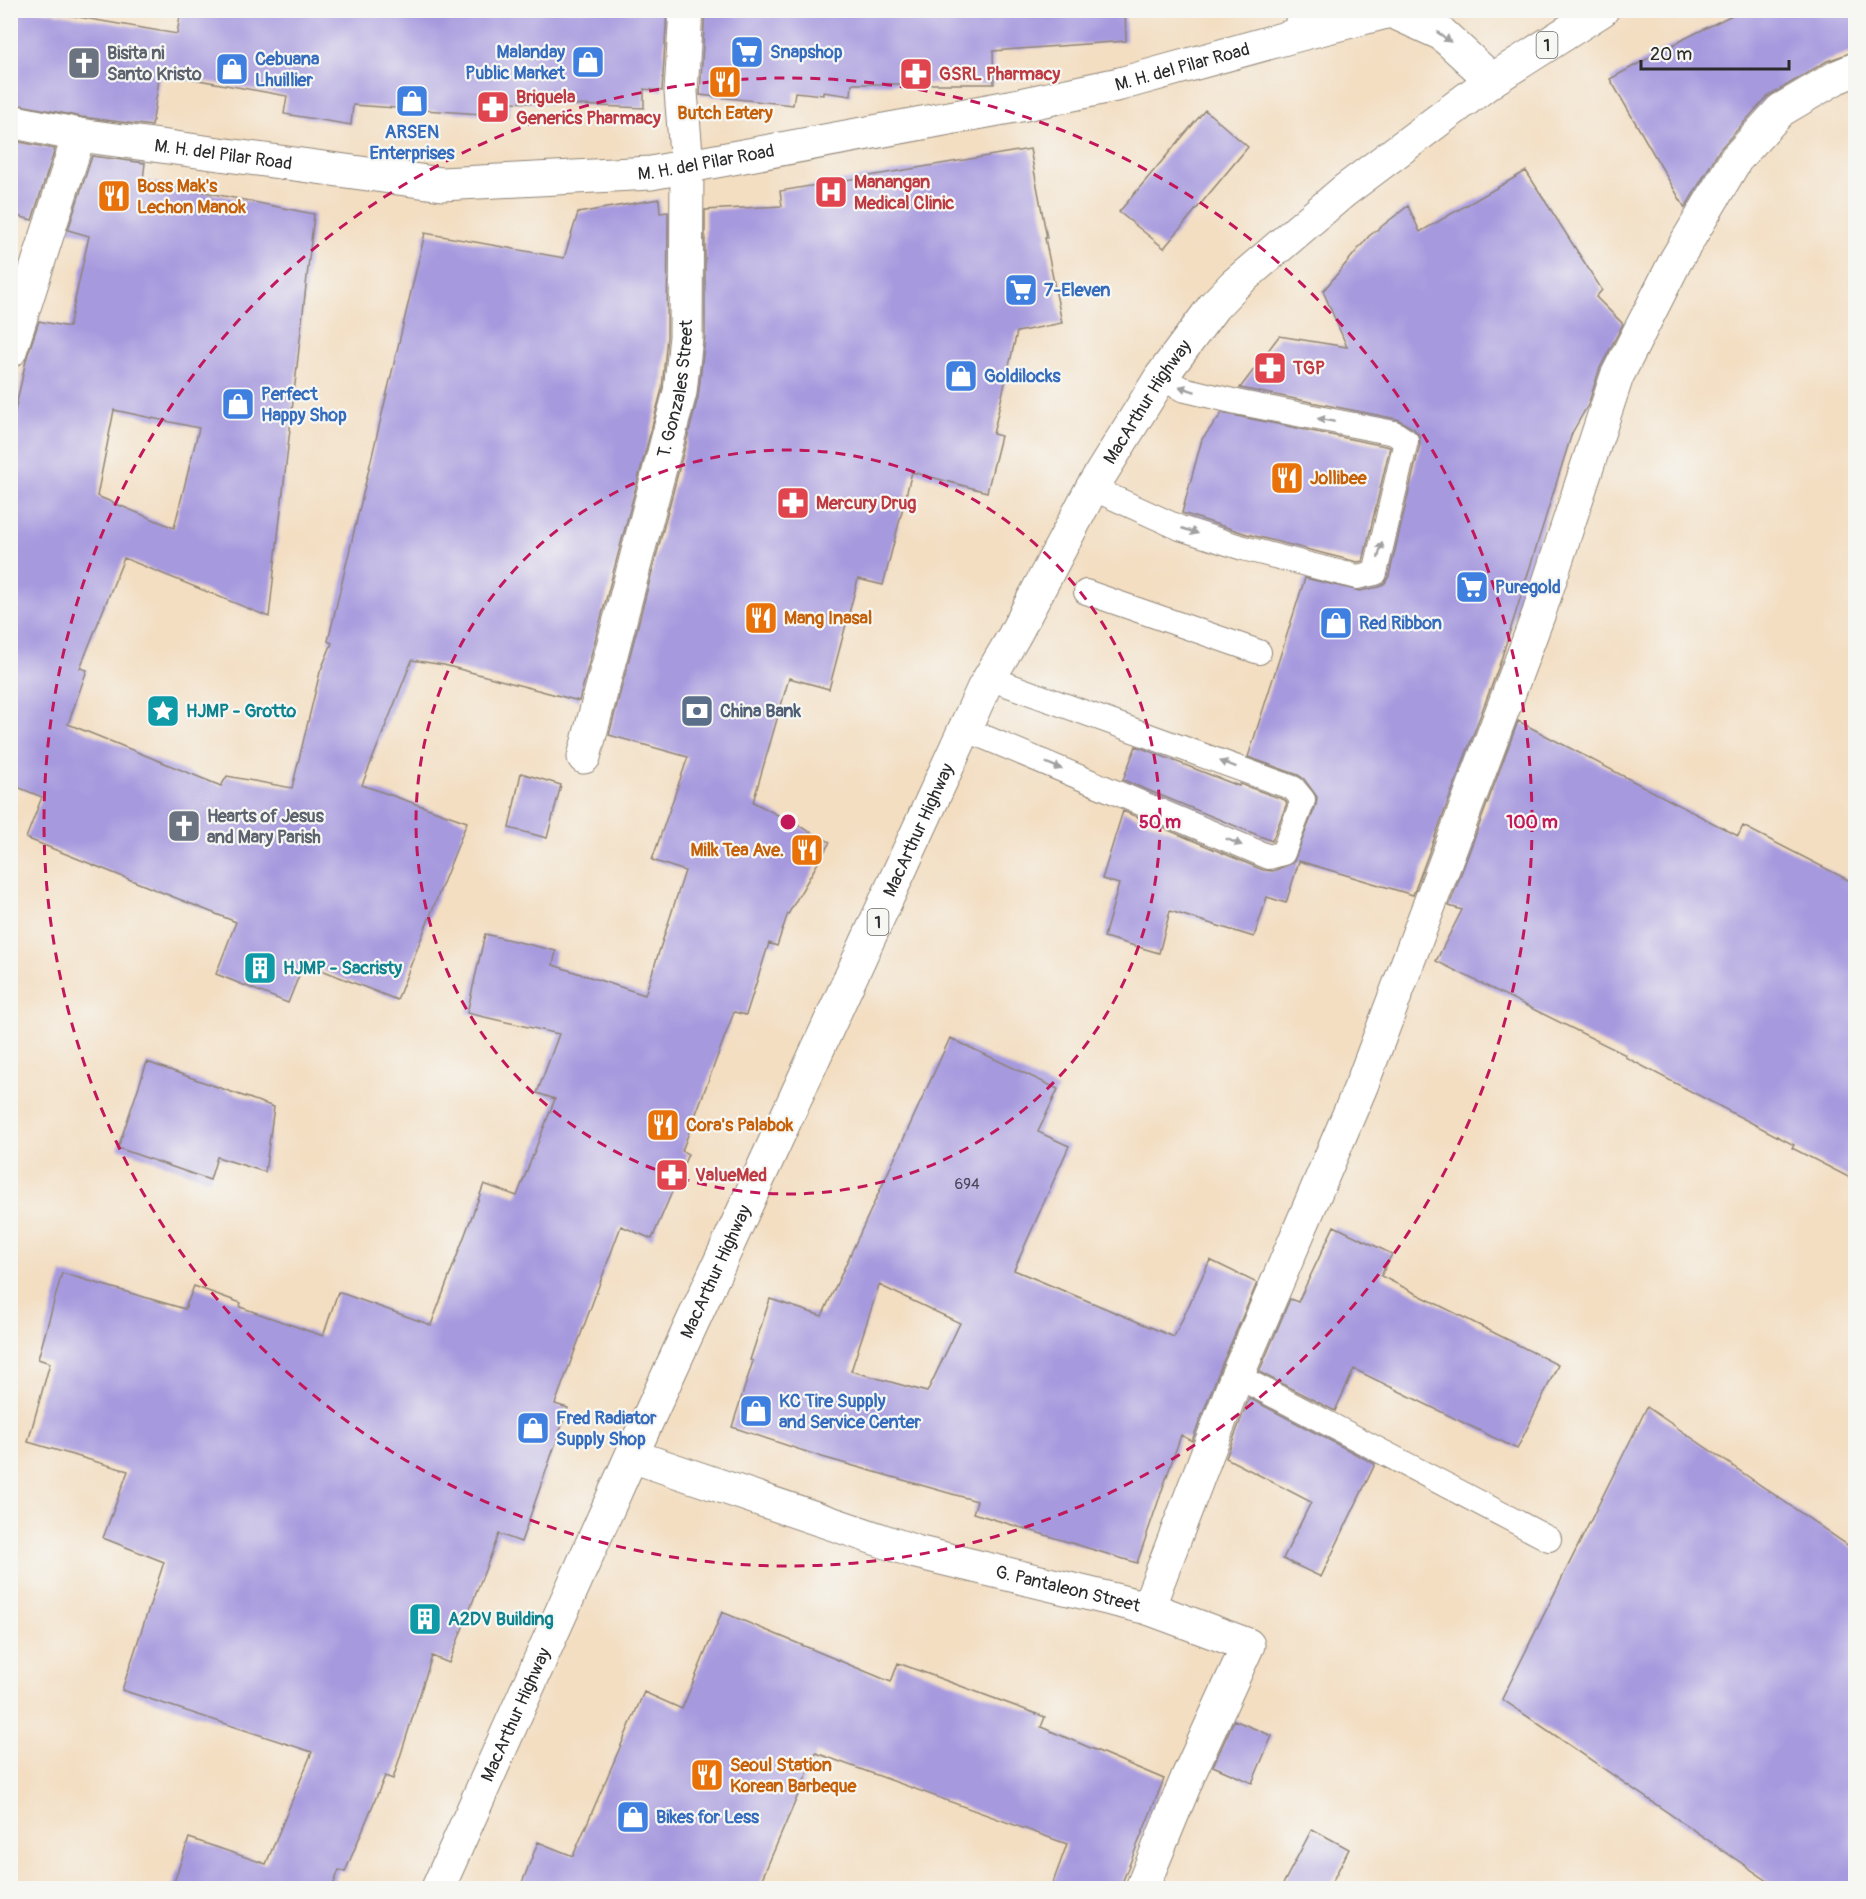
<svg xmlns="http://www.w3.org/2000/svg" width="1866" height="1899" font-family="Pangolin,sans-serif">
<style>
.building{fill:#a699de;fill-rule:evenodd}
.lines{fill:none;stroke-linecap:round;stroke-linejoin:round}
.service-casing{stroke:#8f8476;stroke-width:26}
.minor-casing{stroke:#8f8476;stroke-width:35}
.secondary-casing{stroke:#8f8476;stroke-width:35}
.trunk-casing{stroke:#8f8476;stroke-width:35}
.service{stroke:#fff;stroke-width:24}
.minor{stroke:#fff;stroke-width:33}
.secondary{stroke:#fff;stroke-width:33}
.trunk{stroke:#fff;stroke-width:33}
.oneway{fill:#a0a0a0}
.ring{fill:none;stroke:#c2185b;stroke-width:3;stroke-dasharray:10 8}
.labels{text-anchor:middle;stroke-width:4.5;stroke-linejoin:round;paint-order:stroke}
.number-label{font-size:15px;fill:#4a4658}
.shield{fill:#f6f6f2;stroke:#686867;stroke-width:1.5}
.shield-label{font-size:16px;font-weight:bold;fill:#2b2b2b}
.shop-label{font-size:18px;font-weight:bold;fill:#366cbe;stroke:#f6f6f2;text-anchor:start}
.worship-label{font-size:18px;font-weight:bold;fill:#5b616d;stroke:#f6f6f2;text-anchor:start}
.street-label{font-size:18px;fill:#2b2b2b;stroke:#f6f6f2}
.health-label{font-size:18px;font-weight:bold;fill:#be3a42;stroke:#f6f6f2;text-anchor:start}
.food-label{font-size:18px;font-weight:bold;fill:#c56008;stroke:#f6f6f2;text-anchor:start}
.culture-label{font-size:18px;font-weight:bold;fill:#0d838f;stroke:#f6f6f2;text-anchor:start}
.service-label{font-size:18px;font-weight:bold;fill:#4e5e75;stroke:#f6f6f2;text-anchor:start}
.centre{fill:#c2185b;stroke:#f6f6f2;stroke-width:3}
.ring-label{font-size:18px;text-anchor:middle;font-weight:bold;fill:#c2185b;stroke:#f6f6f2;stroke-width:4.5;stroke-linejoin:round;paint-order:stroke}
</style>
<rect width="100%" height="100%" fill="#f6f6f2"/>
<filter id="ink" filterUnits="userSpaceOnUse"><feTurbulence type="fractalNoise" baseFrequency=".0167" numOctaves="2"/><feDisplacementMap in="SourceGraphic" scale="12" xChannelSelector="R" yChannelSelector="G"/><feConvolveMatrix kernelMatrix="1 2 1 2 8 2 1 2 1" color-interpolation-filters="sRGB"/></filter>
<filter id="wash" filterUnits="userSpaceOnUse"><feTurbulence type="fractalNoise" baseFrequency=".008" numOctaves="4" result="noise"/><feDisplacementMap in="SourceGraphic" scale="24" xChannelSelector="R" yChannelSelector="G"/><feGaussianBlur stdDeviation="1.35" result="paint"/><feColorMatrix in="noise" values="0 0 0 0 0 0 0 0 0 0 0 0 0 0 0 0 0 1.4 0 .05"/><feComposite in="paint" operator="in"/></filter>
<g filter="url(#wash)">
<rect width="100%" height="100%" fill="#f3dec2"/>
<g id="blocks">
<path class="building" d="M10,10h27l140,24 4,-24h486l-5,81 -18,-2v19l-134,-6v14l-157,-11 -2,20 -67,-11 3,-18 -127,-23 -8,53 -70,-9 -72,-14z
M705,10h420l1,31 -133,10 1,33h-142l-1,12 -28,-4v3l-28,-3 -2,13 -93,-10z
M1742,10h114v41l-29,10 -60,36 -47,52 -35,59 -75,-129 72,-39z
M1205,110l43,37 -84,101 -45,-36z
M10,140l45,9 -23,71 -22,-6z
M1030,149l17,89h-2l17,85 -45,9 -24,102 8,2 -14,56 -75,-20 -29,113 -25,-6 -29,110 -40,-11 -36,124 77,40 -43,74 -10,30 -8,-3 -23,72 -12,-3 -52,139 6,3 -36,85 -31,-13 -66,178 13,4 -47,134 -22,-8 -50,129 -17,-7 -39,123 -8,-3 -40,96 -6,-2 -7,18h-160l17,-50 77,26 46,-112 -190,-62 42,-128 -61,-24 25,-67 -100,-29 22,-79 -12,-4 24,-86 123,36 9,-23 47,17 -1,4 83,29 15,-44 93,33 53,-141 33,12 38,-97 -18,-6 22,-59 -92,-21 18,-79 71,17 -3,14 92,30 40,-124 -33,-11 36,-103 -79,-22 89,-338 7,-60v-127l77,-4 -2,-15z
M92,156l53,7 -2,17 171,34 -45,403 -145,-59 -44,110 7,2 -19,54 153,62 6,-10 65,12 28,-116 12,-29 -4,-2 97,-408 139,25 14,-45 81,-14 1,14 8,-1 -1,124 -5,53 -83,312 -135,-36 -32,-5 -50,125 105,37 -70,178 -93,-37 -16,40 -72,-29 20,-52 -210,-84 16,-41 -32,-13v-350l16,-74 13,-39 30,6 20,-91 -21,-6zM114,410l85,18 -25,100 -77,-32z
M1526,171l76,119 -6,7 27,27 -23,44 -12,37 -16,28 -73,233 -86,229 -114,-34 -13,42 -19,-6 -13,40 -84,-26 -11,42 -55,-16 15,-53 -17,-5 21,-68 140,59 10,1 20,-8 23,-58 1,-8 -13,-18 -6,-4 -50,-18 57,-179 55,13 19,-4 6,-4 4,-7 31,-132 -1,-9 -5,-6 -17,-10 -157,-31 39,-52 68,11 -24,-56 46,-55 39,-30 12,26z
M1222,413l168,34 -27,114 -6,1 -110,-28 -65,-21 20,-74z
M1518,721l220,115 5,-10 113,58v297l-64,-33 2,-3 -169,-88 1,-2 -190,-94 26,-51 -13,-4z
M1136,746l103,40 1,-2 45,16 2,3 -15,38 -149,-61z
M521,773l40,12 -14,53 -38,-10z
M950,1038l108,51 -20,43 31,14 -55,124 160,67 36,-77 47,23 -37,86 -28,72 -11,-6 -44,128 -164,-50 4,-12 -155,-44 -90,-30 21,-66 -3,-1 20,-61 52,17zM879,1285l81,38 -33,69 -76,-21z
M147,1062l127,45 -9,65 -48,-15 -7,23 -92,-32z
M1334,1226l58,28 -11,22 177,89 -41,84 -163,-80 -19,42 -76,-39 31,-73 8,3z
M1249,1398l126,66 -54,113 -38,-18 28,-57 -85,-44z
M1647,1407l209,144v337h-78l-276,-189z
M722,1612l169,70 7,-19 147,54 -4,10 123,52 -44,109h-69l16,-44 -251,-91 -58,135h-238l18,-46 35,14 71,-164 38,17z
M1234,1720l38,16 -20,47 -39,-17z
M1312,1829l37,20 -20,39h-48z"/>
</g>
</g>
<g filter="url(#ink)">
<use href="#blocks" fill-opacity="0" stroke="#8f8476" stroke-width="1.5"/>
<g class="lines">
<defs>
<path id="service" d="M1297,35l1,-25
M1092,488l88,40 63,20 114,29 18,-4 31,-132 -12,-8 -153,-30 -59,-14 -21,-12
M1086,592l173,60
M965,729l304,128 14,-4 20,-53 -10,-12 -304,-110
M1237,1376l312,163"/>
<g id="minor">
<path d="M10,351l69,-216"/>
<path id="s1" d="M584,757l96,-365 6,-55 1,-171 -6,-74 5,-82"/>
<path id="s2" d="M632,1456l284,96 232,56 100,37 -59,129 -47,114"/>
<path d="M1148,1608l89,-232 125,-292 177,-471 78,-237 59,-116 60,-101 45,-49 56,-33 19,-8"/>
</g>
<g id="secondary">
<path d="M1391,11l51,23 50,46"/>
<path id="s3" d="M10,121l69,14 363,49 209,-11 369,-68 100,-21 177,-49 97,-25"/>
</g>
<g id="trunk">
<path id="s4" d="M438,1888l209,-467 337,-734 30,-51 78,-148 69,-111 53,-71 20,-21 110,-94 148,-111 110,-70"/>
</g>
</defs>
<use href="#service" class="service-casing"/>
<use href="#minor" class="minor-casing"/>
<use href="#secondary" class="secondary-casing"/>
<use href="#trunk" class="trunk-casing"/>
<use href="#service" class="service"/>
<use href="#minor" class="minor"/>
<use href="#secondary" class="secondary"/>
<use href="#trunk" class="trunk"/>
</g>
<defs><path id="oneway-solid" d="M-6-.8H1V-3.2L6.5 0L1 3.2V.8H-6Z" transform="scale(1.5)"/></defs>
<g class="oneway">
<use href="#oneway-solid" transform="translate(1444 37) rotate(36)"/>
<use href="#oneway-solid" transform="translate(1187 389) rotate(-162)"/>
<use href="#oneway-solid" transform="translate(1326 420) rotate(-169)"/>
<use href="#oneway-solid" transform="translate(1190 531) rotate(18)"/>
<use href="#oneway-solid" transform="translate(1380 550) rotate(-77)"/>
<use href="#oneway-solid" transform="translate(1228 764) rotate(-160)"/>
<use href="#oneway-solid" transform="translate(1054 766) rotate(23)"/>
<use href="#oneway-solid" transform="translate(1234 842) rotate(23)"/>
</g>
</g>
<g class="ring">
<circle cx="788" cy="822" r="372"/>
<circle cx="788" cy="822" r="744"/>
</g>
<defs>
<symbol id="supermarket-square" viewBox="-11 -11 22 22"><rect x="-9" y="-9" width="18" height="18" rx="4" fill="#3f7fe0" stroke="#f6f6f2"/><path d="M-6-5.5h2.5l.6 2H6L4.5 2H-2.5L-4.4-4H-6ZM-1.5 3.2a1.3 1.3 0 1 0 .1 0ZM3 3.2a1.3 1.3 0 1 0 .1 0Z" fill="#fff"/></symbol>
<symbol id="shop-square" viewBox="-11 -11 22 22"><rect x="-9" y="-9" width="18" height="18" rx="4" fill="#3f7fe0" stroke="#f6f6f2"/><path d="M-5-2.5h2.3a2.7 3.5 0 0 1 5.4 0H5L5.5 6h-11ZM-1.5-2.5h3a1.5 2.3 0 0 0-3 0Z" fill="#fff"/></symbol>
<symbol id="church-square" viewBox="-11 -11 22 22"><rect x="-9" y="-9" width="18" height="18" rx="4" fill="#6b7280" stroke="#f6f6f2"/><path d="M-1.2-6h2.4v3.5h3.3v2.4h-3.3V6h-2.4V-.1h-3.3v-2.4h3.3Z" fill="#fff"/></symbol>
<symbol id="pharmacy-square" viewBox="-11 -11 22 22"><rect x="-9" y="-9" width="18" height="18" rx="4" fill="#e0444e" stroke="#f6f6f2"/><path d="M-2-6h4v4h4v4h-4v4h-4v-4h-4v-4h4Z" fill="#fff"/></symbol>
<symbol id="restaurant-square" viewBox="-11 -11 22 22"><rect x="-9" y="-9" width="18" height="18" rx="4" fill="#e8710a" stroke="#f6f6f2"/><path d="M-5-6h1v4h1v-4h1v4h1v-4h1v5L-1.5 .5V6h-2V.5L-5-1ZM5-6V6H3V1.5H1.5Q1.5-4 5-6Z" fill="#fff"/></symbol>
<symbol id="hospital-square" viewBox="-11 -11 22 22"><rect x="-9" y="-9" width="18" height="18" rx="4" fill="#e0444e" stroke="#f6f6f2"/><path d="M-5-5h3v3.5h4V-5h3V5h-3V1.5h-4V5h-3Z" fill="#fff"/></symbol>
<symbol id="sight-square" viewBox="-11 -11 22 22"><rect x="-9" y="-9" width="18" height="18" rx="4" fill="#0f9aa8" stroke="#f6f6f2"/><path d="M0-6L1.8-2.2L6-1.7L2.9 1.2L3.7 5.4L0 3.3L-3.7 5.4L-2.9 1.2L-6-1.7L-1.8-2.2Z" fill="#fff"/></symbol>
<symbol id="bank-square" viewBox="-11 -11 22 22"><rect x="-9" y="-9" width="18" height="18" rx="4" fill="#5c6f8a" stroke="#f6f6f2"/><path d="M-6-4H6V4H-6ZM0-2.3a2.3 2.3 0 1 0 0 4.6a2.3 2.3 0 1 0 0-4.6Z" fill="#fff"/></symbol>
<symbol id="building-square" viewBox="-11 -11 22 22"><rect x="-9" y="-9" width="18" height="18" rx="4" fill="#0f9aa8" stroke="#f6f6f2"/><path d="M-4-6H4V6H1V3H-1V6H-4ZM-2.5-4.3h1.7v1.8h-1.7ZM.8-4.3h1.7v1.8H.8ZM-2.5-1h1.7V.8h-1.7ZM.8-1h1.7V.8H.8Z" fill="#fff"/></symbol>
</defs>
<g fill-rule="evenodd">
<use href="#supermarket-square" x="728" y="33" width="38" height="38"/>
<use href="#shop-square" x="569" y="43" width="38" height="38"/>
<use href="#church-square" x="65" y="44" width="38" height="38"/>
<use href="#shop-square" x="213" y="50" width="38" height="38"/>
<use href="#pharmacy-square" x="897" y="55" width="38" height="38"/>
<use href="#restaurant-square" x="706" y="63" width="38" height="38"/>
<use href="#shop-square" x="393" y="82" width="38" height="38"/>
<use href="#pharmacy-square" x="474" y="88" width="38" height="38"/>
<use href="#hospital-square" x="812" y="173" width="38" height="38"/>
<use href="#restaurant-square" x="95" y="177" width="38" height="38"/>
<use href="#supermarket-square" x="1002" y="271" width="38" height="38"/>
<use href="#pharmacy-square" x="1251" y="349" width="38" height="38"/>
<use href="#shop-square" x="942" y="357" width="38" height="38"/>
<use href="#shop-square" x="219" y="385" width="38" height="38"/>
<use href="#restaurant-square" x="1268" y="459" width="38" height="38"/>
<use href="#pharmacy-square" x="774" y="484" width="38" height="38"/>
<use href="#supermarket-square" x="1453" y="568" width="38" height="38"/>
<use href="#restaurant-square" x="742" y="599" width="38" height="38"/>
<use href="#shop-square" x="1317" y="604" width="38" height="38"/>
<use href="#sight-square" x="144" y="692" width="38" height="38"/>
<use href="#bank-square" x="678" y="692" width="38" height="38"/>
<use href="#church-square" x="165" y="807" width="38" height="38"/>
<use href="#restaurant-square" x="788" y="831" width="38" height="38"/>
<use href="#building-square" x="241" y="949" width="38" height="38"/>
<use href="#restaurant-square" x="644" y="1106" width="38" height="38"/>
<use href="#pharmacy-square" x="653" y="1156" width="38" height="38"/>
<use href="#shop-square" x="737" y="1392" width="38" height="38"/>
<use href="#shop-square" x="514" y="1409" width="38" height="38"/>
<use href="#building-square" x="406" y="1600" width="38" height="38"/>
<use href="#restaurant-square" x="688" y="1756" width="38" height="38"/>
<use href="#shop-square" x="614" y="1798" width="38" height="38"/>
</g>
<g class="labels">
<g class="number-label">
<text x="967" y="1189">694</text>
</g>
<g class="shield">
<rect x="1536.5" y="32" width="21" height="26" rx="4.5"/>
<rect x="867.5" y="909" width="21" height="26" rx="4.5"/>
</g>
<g class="shield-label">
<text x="1547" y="51">1</text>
<text x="878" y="928">1</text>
</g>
<g class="shop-label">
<text x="565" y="58" text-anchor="end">Malanday<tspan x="565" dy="21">Public Market</tspan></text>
<text x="770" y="58">Snapshop</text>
<text x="255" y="65">Cebuana<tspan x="255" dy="21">Lhuillier</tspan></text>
<text x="412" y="138" text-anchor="middle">ARSEN<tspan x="412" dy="21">Enterprises</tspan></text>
<text x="1044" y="296">7-Eleven</text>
<text x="984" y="382">Goldilocks</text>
<text x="261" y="400">Perfect<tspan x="261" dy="21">Happy Shop</tspan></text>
<text x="1495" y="593">Puregold</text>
<text x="1359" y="629">Red Ribbon</text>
<text x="779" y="1407">KC Tire Supply<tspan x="779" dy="21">and Service Center</tspan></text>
<text x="556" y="1424">Fred Radiator<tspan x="556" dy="21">Supply Shop</tspan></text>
<text x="656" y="1823">Bikes for Less</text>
</g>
<g class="worship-label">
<text x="107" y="59">Bisita ni<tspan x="107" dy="21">Santo Kristo</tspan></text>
<text x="207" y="822">Hearts of Jesus<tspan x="207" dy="21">and Mary Parish</tspan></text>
</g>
<g class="street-label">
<text dy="6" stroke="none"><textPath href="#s3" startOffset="1188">M. H. del Pilar Road</textPath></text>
<text dy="6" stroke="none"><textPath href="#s3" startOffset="216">M. H. del Pilar Road</textPath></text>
<text dy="6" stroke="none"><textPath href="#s3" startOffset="702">M. H. del Pilar Road</textPath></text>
<text dy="6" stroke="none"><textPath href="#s1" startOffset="380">T. Gonzales Street</textPath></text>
<text dy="6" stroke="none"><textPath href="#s4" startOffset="1648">MacArthur Highway</textPath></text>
<text dy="6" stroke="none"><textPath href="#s4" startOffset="1162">MacArthur Highway</textPath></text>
<text dy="6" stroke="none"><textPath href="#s4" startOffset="676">MacArthur Highway</textPath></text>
<text dy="6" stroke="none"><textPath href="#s2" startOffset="456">G. Pantaleon Street</textPath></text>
<text dy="6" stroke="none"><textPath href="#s4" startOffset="190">MacArthur Highway</textPath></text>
</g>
<g class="health-label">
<text x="939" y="80">GSRL Pharmacy</text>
<text x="516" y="103">Briguela<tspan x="516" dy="21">Generics Pharmacy</tspan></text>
<text x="854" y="188">Manangan<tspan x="854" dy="21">Medical Clinic</tspan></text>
<text x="1293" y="374">TGP</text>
<text x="816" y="509">Mercury Drug</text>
<text x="695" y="1181">ValueMed</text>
</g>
<g class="food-label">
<text x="725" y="119" text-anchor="middle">Butch Eatery</text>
<text x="137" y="192">Boss Mak's<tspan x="137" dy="21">Lechon Manok</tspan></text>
<text x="1310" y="484">Jollibee</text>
<text x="784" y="624">Mang Inasal</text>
<text x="784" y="856" text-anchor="end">Milk Tea Ave.</text>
<text x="686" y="1131">Cora's Palabok</text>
<text x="730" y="1771">Seoul Station<tspan x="730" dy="21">Korean Barbeque</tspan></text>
</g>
<g class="culture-label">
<text x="186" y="717">HJMP - Grotto</text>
<text x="283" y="974">HJMP - Sacristy</text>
<text x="448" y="1625">A2DV Building</text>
</g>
<g class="service-label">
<text x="720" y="717">China Bank</text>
</g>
</g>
<circle cx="788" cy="822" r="9" class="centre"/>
<g class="ring-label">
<text x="1160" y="828">50 m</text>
<text x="1532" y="828">100 m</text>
</g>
<rect width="1866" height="1899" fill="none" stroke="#f6f6f2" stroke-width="36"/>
<path d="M1641 60v9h148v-9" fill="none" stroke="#2b2b2b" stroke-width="3"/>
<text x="1650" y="60" font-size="18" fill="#2b2b2b" stroke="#f6f6f2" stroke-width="4.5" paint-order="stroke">20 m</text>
</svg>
